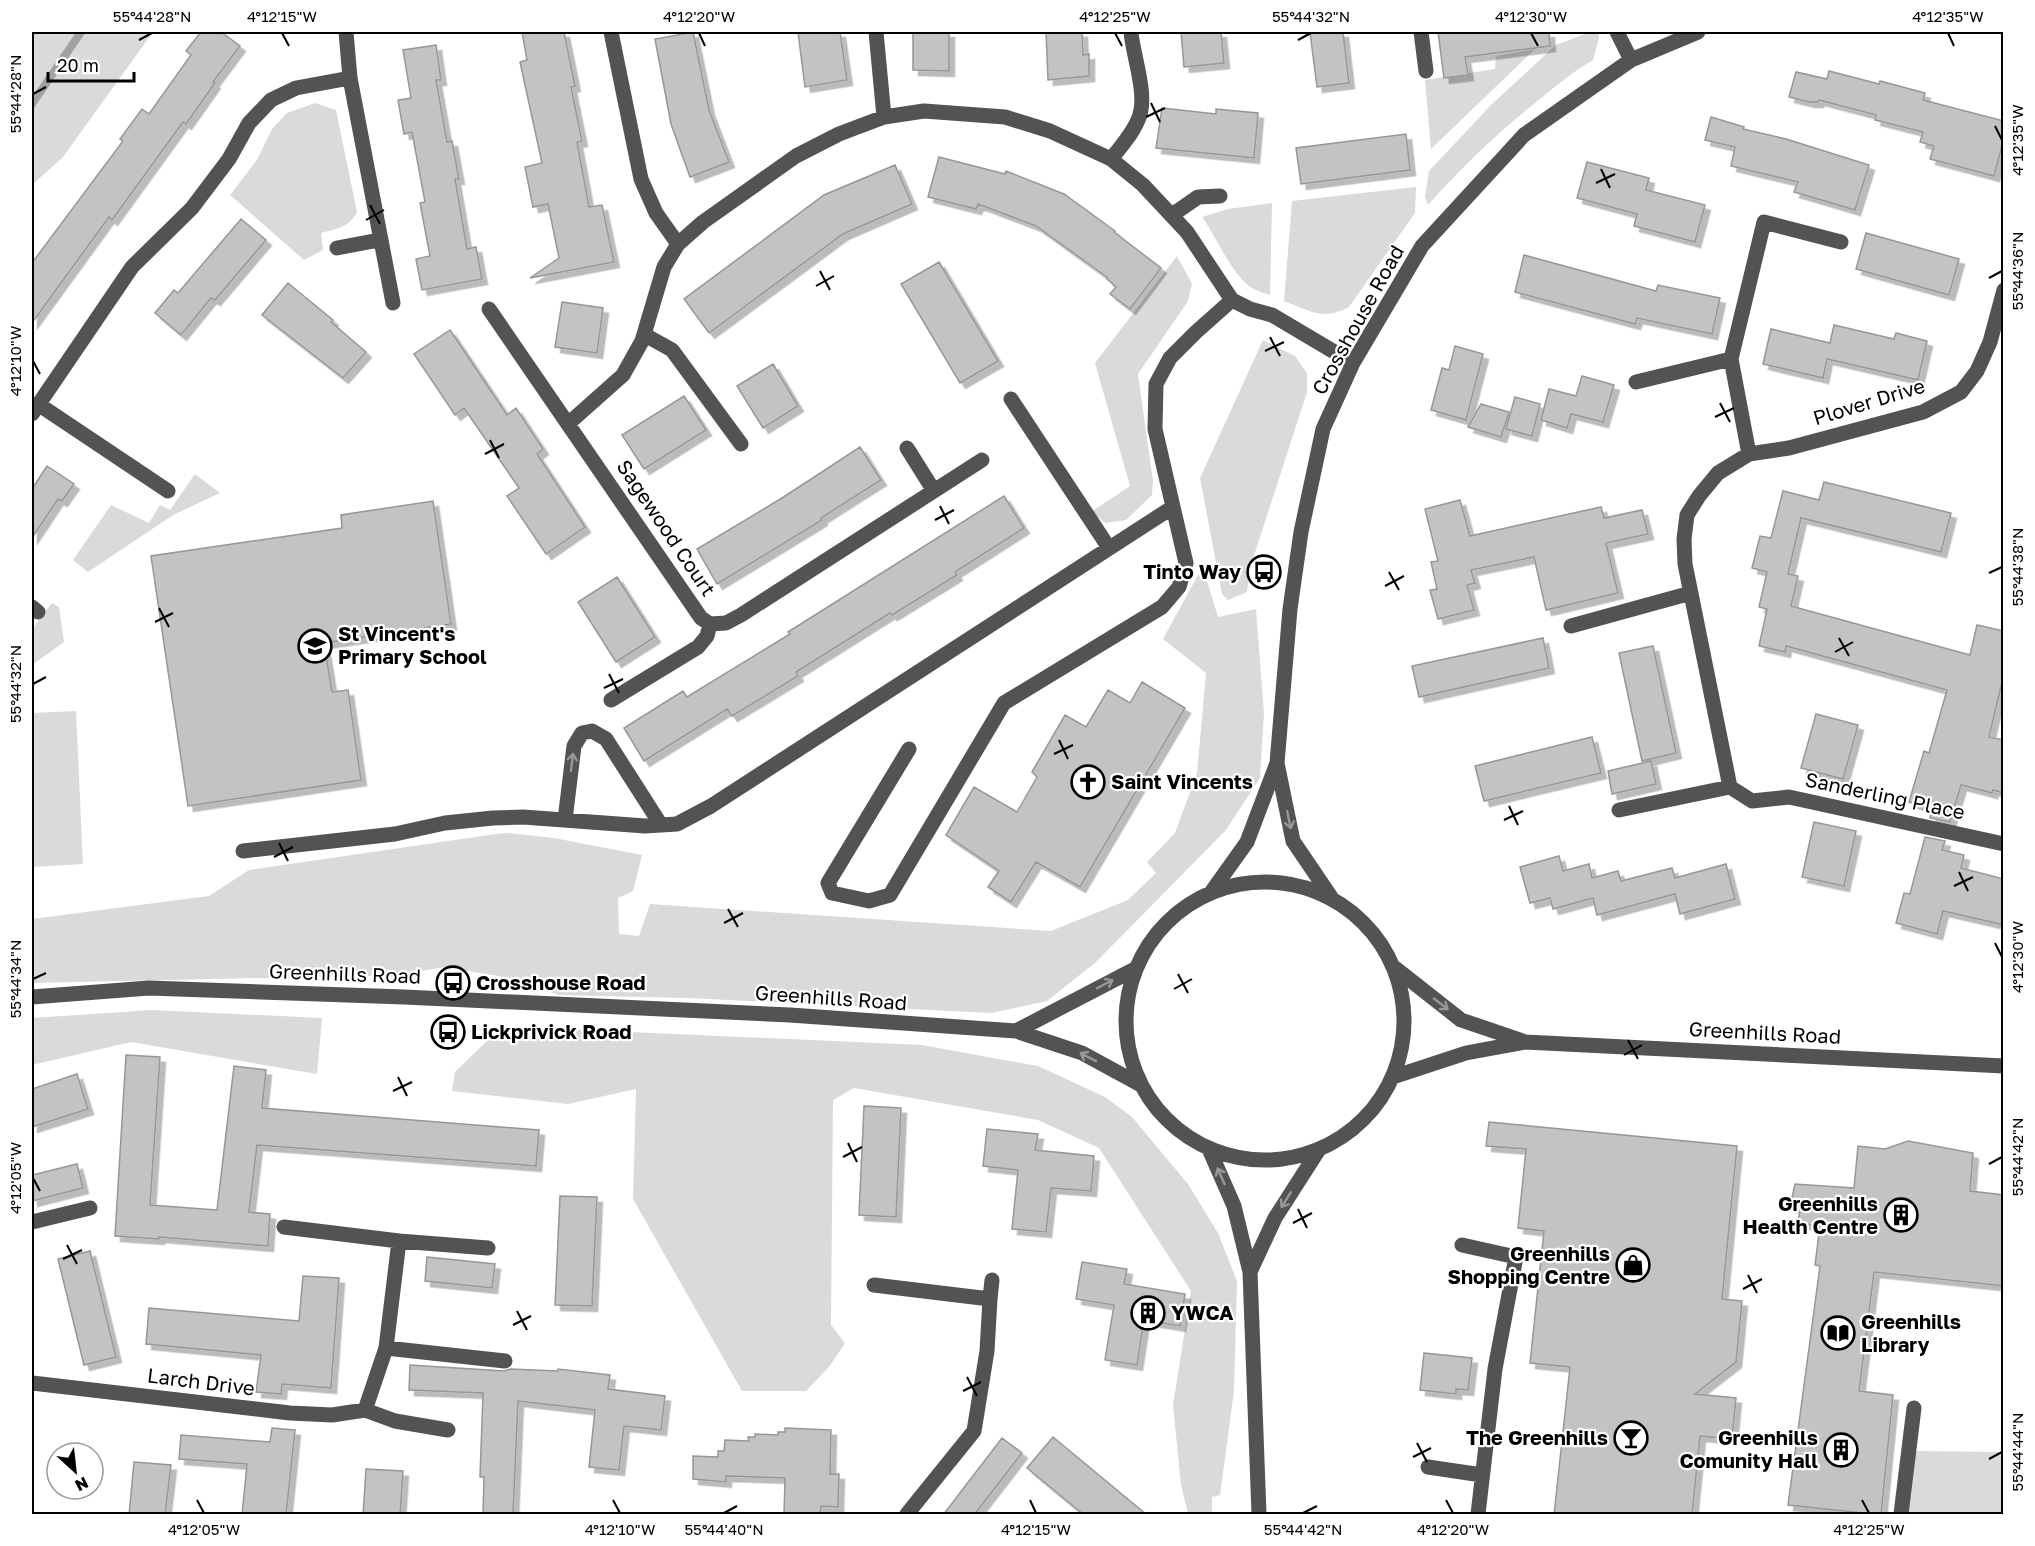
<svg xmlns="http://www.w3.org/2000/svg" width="2035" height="1546" font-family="'Golos Text',sans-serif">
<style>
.green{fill:#dadada}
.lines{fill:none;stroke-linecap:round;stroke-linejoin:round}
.stream{stroke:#a1a1a1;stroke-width:8}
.building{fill:#c3c3c3;stroke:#979797;stroke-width:1.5;filter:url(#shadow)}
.minor{stroke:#535353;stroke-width:15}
.oneway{stroke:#989898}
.ticks{fill:none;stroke:#000;stroke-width:2}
.labels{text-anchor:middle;stroke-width:4.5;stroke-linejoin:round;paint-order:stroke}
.street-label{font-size:20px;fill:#000;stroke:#fff}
.poi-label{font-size:20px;font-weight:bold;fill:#000;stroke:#fff;text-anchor:start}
.neatline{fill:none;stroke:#000;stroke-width:2}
.ticks-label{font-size:15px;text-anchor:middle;fill:#000}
</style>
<defs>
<filter id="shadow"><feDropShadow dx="5.5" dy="5.5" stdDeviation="0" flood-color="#0004"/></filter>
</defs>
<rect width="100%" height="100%" fill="#fff"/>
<path class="green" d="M32,32h121l-90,125 -31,28z
M1590,32h8l1,6 -6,22c-19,11 -36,25 -53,39 -41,32 -77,67 -112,106l-3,-8 4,-26 63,-67 64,-59z
M1535,49l-104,100 -6,-69 70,-11 1,-13z
M315,103l21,7 21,102c-7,15 -21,17 -36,21l2,17 -19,10 -74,-65 27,-35 15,-31 15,-16z
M1416,187l-1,26 -66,94c-27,14 -38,4 -65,-6l8,-100z
M1272,203l-2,92c-6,-2 -13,-4 -18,-7 -19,-11 -36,-52 -50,-71l26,-8z
M1177,256l15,28 -4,17 -50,73 15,107 -1,14 -26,25 -20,3 -15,-11 39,-26 -35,-123z
M1263,340l32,16 12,17v19l-57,176 -3,24 -19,8 -6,-6 -22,-116z
M195,474l25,19 -47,22 -85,57 -15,-12 38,-55 38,18 11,-18 10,5z
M1204,571l14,46 38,-8 8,104 -4,65 -34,52 -130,132 -49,39 -55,12 -305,-15 -128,-3 -49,-17 -66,-11 -45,8 -367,8v-64l177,-23 40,-26 247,-36 12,-1 46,5 88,17 -9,36 -15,7 1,36 20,2 11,-32 401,27 77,-31 28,-27 -9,-11 28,-29 22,-60 9,-100 -43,-34 35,-64z
M52,603l7,4 5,35 -32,23v-36z
M76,711l7,153 -51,3v-154z
M152,1010l170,8 -5,56 -186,-32 -99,23v-47z
M542,1028l380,17 116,21 67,31 27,20 56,67 30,49 19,48 -3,110 -14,104 -8,2v17h-24l-7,-29 -8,-80 18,-114 -92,-143 -61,-28 -184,-32 -21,12 -2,225 14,18 -16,24 -23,24h-64l-109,-192 3,-110 -68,15 -116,-13 3,-19 36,-35z
M1914,1451l89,1v62h-110z"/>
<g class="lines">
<path class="stream" d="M32,104l49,-72"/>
</g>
<path class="building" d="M201,32h20l19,14 -27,36 2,1 -29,41 -3,-2 -71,98 -3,-3 -77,106v-60l91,-122 -3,-2 22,-30 7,5 42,-59 -5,-4z
M522,32h42l11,54 -4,1 11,54 -5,1 12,65 13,-2 12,57 -84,16 29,-20 -11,-54 -15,3 -8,-40 17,-4 -22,-101 7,-2z
M693,32l16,78 20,52 -39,15 -19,-53 -16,-85z
M798,32h42l7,48 -42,7z
M913,32h36v39l-36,-1z
M1046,32h36l1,23 6,-1v22l-41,4z
M1181,32h40l3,31 -40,4z
M1310,32h33l6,51 -32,4z
M1438,32h111l1,14 -85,11 3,18 -24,3z
M436,45l5,35h-5l11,62 5,-1 7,38h-4l12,70 9,-2 6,32 -60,11 -6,-31 14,-3 -10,-53 5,-1 -13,-70 -8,2 -6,-34 13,-2 -8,-48z
M1829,71l50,13 1,-3 45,12 -2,7 81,21v17l-10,38 -64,-17 4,-13 -14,-4 3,-10 -48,-12 1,-5 -57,-15 -1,2h-9l-20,-5 7,-25 31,7z
M1162,108l54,6v-5l42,4 -4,45 -98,-10z
M1711,117l33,10 -1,2 43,10 83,26 -14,45 -61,-18 4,-10 -67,-16 4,-19 -30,-7z
M1406,134l4,36 -109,14 -5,-36z
M939,157l66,17 1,-3 58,23 51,37 -1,1 47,36 -31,41 -20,-15 6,-7 -9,-8 1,-1 -72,-52 -58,-22 -2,5 -48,-12z
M1587,162l62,16 -3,12 59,15 -10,37 -61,-16 3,-12 -60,-16z
M895,165l17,39 -69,30 -134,99 -25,-34 140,-104z
M241,219l25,21 -51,60 -4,-2 -30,37 -26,-22 19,-23 4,3z
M1866,233l93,26 -10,36 -93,-26z
M1524,255l132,36 2,-6 62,13 -8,36 -75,-16 -2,6 -120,-32z
M939,262l59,99 -38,22 -59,-99z
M288,283l45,37 -2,2 35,30 -23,26 -81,-63z
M562,302l41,6 -6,45 -42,-6z
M1834,325l60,14 2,-6 31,8 -9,39 -91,-21 -4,19 -60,-14 8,-35 59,14z
M450,330l57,85 9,-7 27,41 -6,5 48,73 -39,27 -39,-58 12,-8 -55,-80 -9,7 -41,-61z
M1455,346l28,8 -17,66 -35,-10 11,-42 7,2z
M773,364l25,42 -35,22 -26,-42z
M1582,376l32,9 -11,37 -32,-8 -4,14 -26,-8 8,-31 27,7z
M684,396l22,34 -62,39 -22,-34z
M1515,397l25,7 -8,32 -26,-7z
M1481,404l28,8 -8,25 -33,-10z
M860,447l21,33 -60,38 1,2 -105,64 -20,-35 85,-51z
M47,466l27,18 -12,17 -4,-2 -26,39v-49z
M1824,482l127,31 -10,39 -140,-34 -13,56 10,2 -7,30 179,49 7,-30 27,6v43l-15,63 15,3v53l-11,-3 -1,3 -31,-8 -11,37 -20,-4 2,-9 -23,-7 15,-51 5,2 18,-63 -161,-44 -1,6 -26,-6 8,-37 -8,-2 8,-35 -15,-4 8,-32 11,2 12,-47 36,9z
M1004,496l20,32 -69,44 2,3 -65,40 -2,-2 -94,59 2,4 -66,40 -5,-7 -83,52 -20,-33 59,-37 4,6 103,-63 -2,-2z
M1460,500l10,36 131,-29 3,11 38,-8 6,24 -42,9 12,50 -72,17 -12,-53 -63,13 4,13 -8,2 7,25 -36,9 -8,-29 7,-1 -6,-27 7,-1 -13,-52z
M433,501l18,123 -127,19 8,49 16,-2 13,90 -173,26 -37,-250 191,-28 -1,-13z
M617,577l38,60 -39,25 -38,-60z
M1543,638l6,30 -130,29 -7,-31z
M1653,646l23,107 -34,8 -23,-108z
M1142,682l43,26 -105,179 -44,-25 -25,40 -23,-15 11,-16 -53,-36 28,-48 43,25 20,-35 -5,-5 33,-57 21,12 22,-37 22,13z
M1816,714l42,11 -15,54 -42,-11z
M1592,737l9,36 -117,28 -9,-35z
M1651,761l5,23 -44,10 -4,-23z
M1814,822l42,9 -12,55 -42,-9z
M1925,837l20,4 -3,9 22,5 -3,13 43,11v46l-61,-14 -6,23 -41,-11 8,-30 6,1z
M1559,856l4,15 26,-7 3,14 26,-7 3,10 51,-13 3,10 51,-14 9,35 -55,15 -5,-20 -78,21 -4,-17 -40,11 -3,-11 -20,5 -10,-36z
M126,1055l34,2 -10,148 67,5 17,-144 32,4 -4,38 277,22 -3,36 -279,-21 -8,67 21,2 -2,32 -109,-9v2l-44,-3z
M77,1074l11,35 -56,18v-38z
M864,1106l37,2 -5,109 -37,-2z
M1489,1122l248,24 -15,153 20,2 -6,61 -41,32 41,4 -4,41 -32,-3 -8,79h-138l16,-148 -40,-4 14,-132 -26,-3 8,-79 -40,-3z
M987,1129l51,5 -3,16 59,6 -3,35 -40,-3 -5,44 -34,-3 6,-59 -35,-4z
M1908,1141l65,12 -3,38 34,4v91l-130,-14 -15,119 34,4 -12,120 -93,-10 32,-239 -5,-1 5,-39 -23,-3 4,-15 -11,-1 5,-23 59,4 4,-42 27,3z
M77,1164l6,24 -51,13v-26z
M560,1196l37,1 -5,109 -37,-1z
M90,1251l26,106 -32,8 -26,-106z
M427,1257l68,7 -3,24 -67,-7z
M1082,1262l45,7 -3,15 61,10 -5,32 -36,-6 -7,45 -32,-5 9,-55 -38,-6z
M303,1276l36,2 -8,110 -49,-4 -1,10 -25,-2 5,-37 -115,-11 3,-36 150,13z
M1424,1353l48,5 -4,32 -12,-1v5l-36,-4z
M410,1365l94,6 6,-2 48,2v-2l52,6 -2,14 57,7 -4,34 -37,-4 -5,44 -30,-3 6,-57 -77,-9 -5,114h-30l1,-38h-4l3,-84 -74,-3z
M272,1428l23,2 -9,85h-44l5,-51 -68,-5 2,-24 89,7z
M785,1428l46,2 -1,44h9l-1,33 -17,-1 -1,9h-36l1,-37 -59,-2v6l-33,-3v-23l25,1v-6h6l1,-11 24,1 -1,-4h7v-3l23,1v-3h7z
M1053,1437l94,78h-63l-57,-47z
M1002,1438l20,15 -48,62h-31z
M134,1462l37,3 -6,50h-36z
M366,1469l37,2 -3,44h-37z"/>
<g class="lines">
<path class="minor" d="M346,32l4,46 43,225
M611,32l30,147 15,34 22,31
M876,32l8,85
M1421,32l5,39
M1617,32l14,28
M1111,159c10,-12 21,-25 27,-39 11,-23 -5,-63 -7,-88
M1172,215l26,-18 22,-1
M337,248l42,-8
M489,309l212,309 9,6 16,-1 15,-8 241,-155
M645,335l27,15 69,94
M1636,382l95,-23
M1011,399l98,149
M38,404l130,87
M32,414l100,-147 60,-59 37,-49 20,-36 22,-23 25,-12 54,-10
M569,423l54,-48 19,-34 22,-74 14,-23 25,-22 93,-66 43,-22 45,-17 40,-6 81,6 45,14 61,28 32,26 44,47 45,68
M907,448l27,43
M1749,454l-18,-95 33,-137 77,20
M32,607l6,5
M1571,626l120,-33
M611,700l87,-53 9,-11 3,-12
M909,749l-81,134 4,10 37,8 21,-6 114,-192 158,-96 17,-20 7,-24 -31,-134 1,-45 14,-26 26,-26 36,-32 18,9 22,6 81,48
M1277,763l16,78 38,56
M1730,787l-45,-223 -1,-25 3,-24 12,-19 19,-23 31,-19 40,-6 134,-36 38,-20 16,-21 13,-29 14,-52
M1619,810l111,-23 22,14 37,-4 215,47
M565,820l9,-74 8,-13 10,-2 14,8 55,86
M243,851l152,-17 50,-11 48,-5 30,-1 122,9 32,-2 34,-18 462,-299
M1126 1021a139 139 0 1 1 278 0a139 139 0 1 1-278 0Z
M1212,891l35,-49 30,-79 13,-154 11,-77 22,-103 30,-66 69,-117 102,-111 107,-75 67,-28
M1395,968l66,52 62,21
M32,997l117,-9 255,9 386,18 226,16 66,22 57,31
M1016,1031l119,-62
M1393,1077l73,-24 59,-11 479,24
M1209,1149l25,57 16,66 9,242
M32,1222l58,-14
M284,1227l115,14 89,7
M1462,1245l54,12 -21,112 -17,145
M1250,1272l25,-54 43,-67
M874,1285l116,14 -3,52 -13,80 -67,83
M990,1299l2,-19
M386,1348l119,13
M32,1383l258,30 42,2 33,-5 30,11 53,9
M365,1410l21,-62 13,-107
M1428,1467l54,8
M1901,1514l13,-106"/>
</g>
<defs><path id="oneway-shaft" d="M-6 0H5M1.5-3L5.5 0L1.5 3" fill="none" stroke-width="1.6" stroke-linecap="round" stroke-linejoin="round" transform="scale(1.5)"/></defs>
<g class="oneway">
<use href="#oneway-shaft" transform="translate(572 762) rotate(-83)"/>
<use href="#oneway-shaft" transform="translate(1289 820) rotate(78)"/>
<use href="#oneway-shaft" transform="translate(1105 984) rotate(-28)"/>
<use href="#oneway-shaft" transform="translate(1441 1004) rotate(38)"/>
<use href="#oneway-shaft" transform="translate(1088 1057) rotate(-153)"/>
<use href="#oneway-shaft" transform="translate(1221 1176) rotate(-114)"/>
<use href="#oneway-shaft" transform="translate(1286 1200) rotate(122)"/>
</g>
<path class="ticks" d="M282,33l7,13M699,33l6,13M1115,33l7,13M1531,33l7,13M1948,33l6,13M139,40l13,-7M1298,40l13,-7M33,94l13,-7M1151,103l9,19M1146,117l19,-9M1995,126l7,14M1601,169l9,19M1596,183l19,-9M370,205l10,19M366,220l18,-10M820,271l10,19M1989,278l13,-7M816,286l18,-10M1270,337l10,19M1265,351l19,-9M33,361l7,13M1720,403l10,19M1715,417l19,-9M490,440l9,18M485,454l19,-10M940,506l9,18M935,520l19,-10M1389,572l10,18M1989,573l13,-6M1385,586l19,-10M159,608l10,19M155,622l18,-9M1839,638l10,18M1835,652l18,-10M609,674l10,19M33,684l13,-7M604,688l19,-9M1059,740l9,19M1054,754l19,-9M1509,806l9,19M1504,820l19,-9M279,843l9,18M274,857l19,-10M1959,872l9,19M1954,886l19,-9M728,909l10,18M724,923l19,-10M1995,943l7,14M1178,974l10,19M33,979l13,-6M1174,989l18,-10M1628,1040l10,19M1624,1055l18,-10M398,1077l9,19M393,1091l19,-9M848,1143l9,19M843,1157l19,-10M1989,1164l13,-7M33,1178l7,13M1298,1209l9,19M1293,1223l19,-10M67,1245l10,19M63,1259l19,-9M1748,1275l9,18M1743,1289l19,-10M517,1311l10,19M513,1325l18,-9M967,1377l10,19M963,1391l18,-9M1417,1443l10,19M1413,1457l18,-9M1989,1459l13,-7M197,1500l7,13M613,1500l7,13M1030,1500l6,13M1446,1500l7,13M1862,1500l7,13M724,1513l13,-7M1303,1513l14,-7"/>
<defs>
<symbol id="bus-ring" viewBox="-11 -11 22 22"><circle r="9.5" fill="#fff" stroke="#000" stroke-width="1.5"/><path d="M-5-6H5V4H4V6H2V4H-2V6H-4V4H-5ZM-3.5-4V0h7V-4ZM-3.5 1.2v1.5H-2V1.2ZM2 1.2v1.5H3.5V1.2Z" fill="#000"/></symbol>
<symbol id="school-ring" viewBox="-11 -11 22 22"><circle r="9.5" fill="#fff" stroke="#000" stroke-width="1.5"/><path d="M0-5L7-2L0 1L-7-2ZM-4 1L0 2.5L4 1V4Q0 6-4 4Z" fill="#000"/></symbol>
<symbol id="church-ring" viewBox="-11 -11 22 22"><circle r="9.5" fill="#fff" stroke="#000" stroke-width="1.5"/><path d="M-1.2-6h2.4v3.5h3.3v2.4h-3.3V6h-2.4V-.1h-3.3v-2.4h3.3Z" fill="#000"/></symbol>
<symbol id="building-ring" viewBox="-11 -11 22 22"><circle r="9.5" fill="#fff" stroke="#000" stroke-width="1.5"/><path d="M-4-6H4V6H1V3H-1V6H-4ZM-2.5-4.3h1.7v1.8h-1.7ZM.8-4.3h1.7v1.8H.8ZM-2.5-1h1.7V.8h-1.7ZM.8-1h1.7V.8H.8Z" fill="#000"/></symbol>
<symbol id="shop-ring" viewBox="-11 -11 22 22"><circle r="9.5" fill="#fff" stroke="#000" stroke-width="1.5"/><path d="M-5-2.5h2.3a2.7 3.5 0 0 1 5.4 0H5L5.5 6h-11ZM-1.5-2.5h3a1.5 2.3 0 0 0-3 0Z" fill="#000"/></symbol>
<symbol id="library-ring" viewBox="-11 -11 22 22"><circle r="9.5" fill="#fff" stroke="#000" stroke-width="1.5"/><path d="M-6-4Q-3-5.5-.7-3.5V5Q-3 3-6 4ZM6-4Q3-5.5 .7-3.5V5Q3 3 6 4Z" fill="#000"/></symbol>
<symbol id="bar-ring" viewBox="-11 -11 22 22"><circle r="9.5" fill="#fff" stroke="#000" stroke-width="1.5"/><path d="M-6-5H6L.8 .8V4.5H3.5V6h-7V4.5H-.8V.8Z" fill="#000"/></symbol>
</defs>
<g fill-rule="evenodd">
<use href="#bus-ring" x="1245" y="553" width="38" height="38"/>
<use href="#school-ring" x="296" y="627" width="38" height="38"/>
<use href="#church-ring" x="1069" y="763" width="38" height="38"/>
<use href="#bus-ring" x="434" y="964" width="38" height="38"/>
<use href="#bus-ring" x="429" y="1013" width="38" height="38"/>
<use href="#building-ring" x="1882" y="1196" width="38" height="38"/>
<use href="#shop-ring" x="1614" y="1246" width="38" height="38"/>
<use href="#building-ring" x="1129" y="1294" width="38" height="38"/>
<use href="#library-ring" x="1819" y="1314" width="38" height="38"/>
<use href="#bar-ring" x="1612" y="1419" width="38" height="38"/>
<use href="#building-ring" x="1822" y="1431" width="38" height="38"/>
</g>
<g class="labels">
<g class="street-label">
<text transform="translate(1358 320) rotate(-61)" y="7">Crosshouse Road</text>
<text transform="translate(1869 402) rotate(-17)" y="7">Plover Drive</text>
<text transform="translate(666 528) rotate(56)" y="7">Sagewood Court</text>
<text transform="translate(1885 796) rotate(12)" y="7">Sanderling Place</text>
<text transform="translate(345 974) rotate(2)" y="7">Greenhills Road</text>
<text transform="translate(831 998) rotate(4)" y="7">Greenhills Road</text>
<text transform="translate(1765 1033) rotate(3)" y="7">Greenhills Road</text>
<text transform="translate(201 1382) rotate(7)" y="7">Larch Drive</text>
</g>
<g class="poi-label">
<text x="1241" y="579" text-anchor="end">Tinto Way</text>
<text x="338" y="641">St Vincent's<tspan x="338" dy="23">Primary School</tspan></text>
<text x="1111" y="789">Saint Vincents</text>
<text x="476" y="990">Crosshouse Road</text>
<text x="471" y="1039">Lickprivick Road</text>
<text x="1878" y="1211" text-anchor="end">Greenhills<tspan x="1878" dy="23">Health Centre</tspan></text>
<text x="1610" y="1261" text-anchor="end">Greenhills<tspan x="1610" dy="23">Shopping Centre</tspan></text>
<text x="1171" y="1320">YWCA</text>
<text x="1861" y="1329">Greenhills<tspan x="1861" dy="23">Library</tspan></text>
<text x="1608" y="1445" text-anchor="end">The Greenhills</text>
<text x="1818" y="1445" text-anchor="end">Greenhills<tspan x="1818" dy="23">Comunity Hall</tspan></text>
</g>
</g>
<rect width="2035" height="1546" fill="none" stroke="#ffffff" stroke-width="66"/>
<g transform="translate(75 1471) rotate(153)"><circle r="28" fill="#ffffff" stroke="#999999" stroke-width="1.5"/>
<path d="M0-4.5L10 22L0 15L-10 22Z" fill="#000000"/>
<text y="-9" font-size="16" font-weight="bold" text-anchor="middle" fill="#000000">N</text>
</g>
<path d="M48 72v9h86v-9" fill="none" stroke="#000000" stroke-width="3"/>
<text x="57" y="72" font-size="18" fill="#000000" stroke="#ffffff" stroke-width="4.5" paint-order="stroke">20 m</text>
<rect x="33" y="33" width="1969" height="1480" class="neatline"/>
<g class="ticks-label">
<text x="152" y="22">55°44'28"N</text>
<text x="282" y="22">4°12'15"W</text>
<text x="699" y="22">4°12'20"W</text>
<text x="1115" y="22">4°12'25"W</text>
<text x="1311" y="22">55°44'32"N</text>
<text x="1531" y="22">4°12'30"W</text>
<text x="1948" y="22">4°12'35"W</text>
<text transform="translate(16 94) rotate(-90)" y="5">55°44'28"N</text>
<text transform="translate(2018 140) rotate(-90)" y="5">4°12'35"W</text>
<text transform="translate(2018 271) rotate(-90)" y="5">55°44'36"N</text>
<text transform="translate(16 361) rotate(-90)" y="5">4°12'10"W</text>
<text transform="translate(2018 567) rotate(-90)" y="5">55°44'38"N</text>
<text transform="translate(16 684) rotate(-90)" y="5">55°44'32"N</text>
<text transform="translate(2018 957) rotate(-90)" y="5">4°12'30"W</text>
<text transform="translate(16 979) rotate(-90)" y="5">55°44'34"N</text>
<text transform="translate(2018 1157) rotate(-90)" y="5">55°44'42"N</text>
<text transform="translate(16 1178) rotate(-90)" y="5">4°12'05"W</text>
<text transform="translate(2018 1452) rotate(-90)" y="5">55°44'44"N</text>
<text x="204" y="1535">4°12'05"W</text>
<text x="620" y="1535">4°12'10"W</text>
<text x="724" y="1535">55°44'40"N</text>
<text x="1036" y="1535">4°12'15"W</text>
<text x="1303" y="1535">55°44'42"N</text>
<text x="1453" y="1535">4°12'20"W</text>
<text x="1869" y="1535">4°12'25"W</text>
</g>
</svg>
